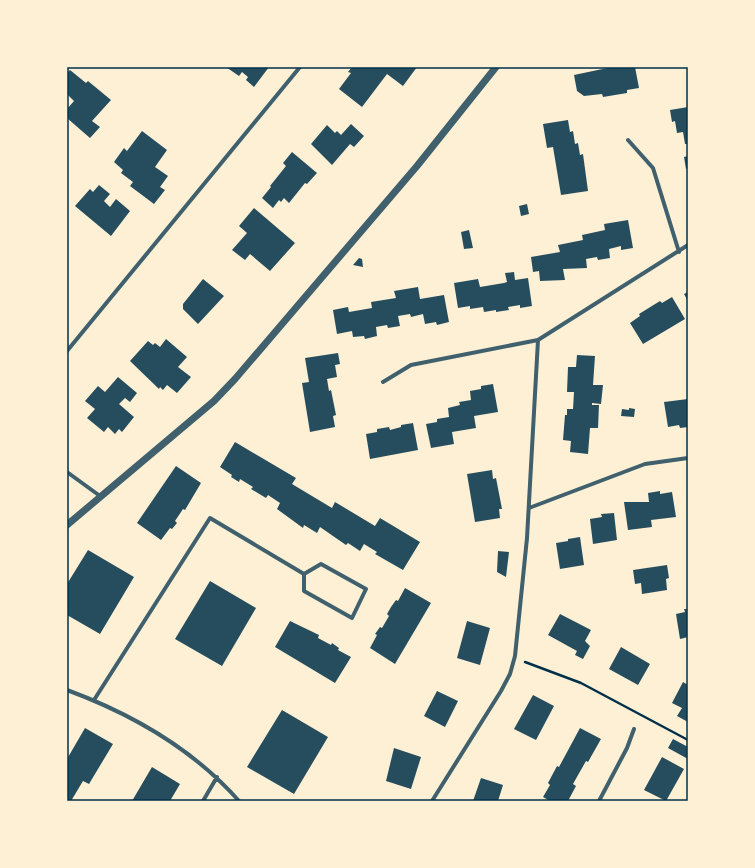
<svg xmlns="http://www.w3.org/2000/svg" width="755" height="868" font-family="Raleway,sans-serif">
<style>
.building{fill:#264d5e}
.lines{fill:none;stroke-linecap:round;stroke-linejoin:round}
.path{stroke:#003049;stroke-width:2.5}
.minor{stroke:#3f606c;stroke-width:4}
.tertiary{stroke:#3f606c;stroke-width:7}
.neatline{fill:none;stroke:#003049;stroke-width:1.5}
</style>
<rect width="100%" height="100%" fill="#fdf0d5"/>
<path class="building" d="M226,67h43l-15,20 -8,-7 2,-3 -6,-5 -3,4z
M352,67h65l-14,19 -16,-12 -25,33 -23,-18 12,-16 -3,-1z
M612,67h23l4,21 -12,2v3l-24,4 -1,-3 -18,2 -7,-5 -3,-16z
M70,70l16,13 2,-2 23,19 -19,21 8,6 -10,11 -23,-20v-9l7,-8 -7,-7v-21z
M688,107v37h-3l-2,-12 -6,1 -2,-12 -3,1 -2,-12z
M568,120l2,12 3,-1 2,13 3,-1 2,12 3,-1 5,37 -27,4 -8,-48 -6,1 -4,-24z
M351,124l13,12 -10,11 -4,-3 -18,21 -21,-21 16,-19 8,8 2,-2 4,4z
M142,131l25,19 -12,17 13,9 -8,11 5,3 -11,14 -24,-18 3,-4 -12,-9 2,-3 -9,-8 10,-14 3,3z
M292,152l25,21 -10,11 -2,-1 -16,20 -5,-5 -3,4 -2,-2 -6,8 -11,-10 9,-11 -1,-1 16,-20 -3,-3z
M688,156v12l-2,1 -2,-12z
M99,185l11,9 -6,7 6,6 6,-8 14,12 -19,25 -36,-30 15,-17 3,3z
M527,204l2,10 -8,2 -2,-10z
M254,208l41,35 -25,28 -20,-17 -5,6 -13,-10 15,-17 -8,-7z
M628,220l5,28 -12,2v-4l-12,3 1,9 -12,2 -1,-3 -11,2 1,9 -24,1 2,11 -25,1 -1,-10 -6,1 -2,-15 29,-5 -2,-7 25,-5 -1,-5 23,-5 -1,-6z
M469,230l4,18 -9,1 -3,-17z
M359,258l3,1 1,8 -10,-2z
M514,272l1,8 13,-2 4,28 -12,2v-3l-12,2 1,3 -13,2v-2l-12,2 -1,-5 -13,2v-3l-12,2 -4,-25 24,-4 2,8 24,-4 3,-1 -2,-9z
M203,279l21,17 -26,28 -15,-15v-5z
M418,287l2,12 24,-4 5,27 -12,3 -1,-3 -11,2 -2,-10 -12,3 -1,-3 -12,2 2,10 -12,2 -1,-3 -11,2 1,9 -12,3 -1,-3 -11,1 -1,-6 -15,3 -4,-24 15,-3 1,5 23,-4 -1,-6 25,-4 -2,-7z
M688,292v9l-4,-7z
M672,297l13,22 -42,25 -13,-21 10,-7 -1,-2 21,-13 2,2z
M166,339l21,18 -9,10 13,10 -14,16 -10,-8 -4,5 -3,-3 -1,2 -29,-28 18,-20 5,4 2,-2 5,4z
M338,353l2,11 -5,1 2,12 -10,2 2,12 2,-1 5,25 -3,1 2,11 -25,5 -8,-49 7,-1 -4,-24z
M577,355l18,1 -2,29h10l-2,19 -9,-1v2h7l-1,23h-8l-2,26 -18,-2 1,-11 -8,-1 2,-25h2v-6h6l1,-17h-7l1,-25h8z
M118,377l19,16 -7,9 -5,-4 -6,6 15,13 -12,15 -3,-3 -4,5 -7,-7 -4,5 -17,-14 8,-9 -10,-8 13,-15 7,6z
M493,384l5,28 -24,4 2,12 -24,4 2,12 -23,4 -5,-24 11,-2v-3l12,-2 -1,-9 12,-3 -1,-3 12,-2 -1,-9 11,-2v-3z
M688,399v28l-8,1 -1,-3 -11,2 -4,-25z
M629,408l6,1 -1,8 -13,-1 1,-7 7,1z
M413,423l5,27 -48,9 -4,-25 11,-2v-3l12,-2 1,3 11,-3v-2z
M235,442l61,36 -4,6 40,24 3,-6 40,24 5,-8 40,24 -17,28 -28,-16 2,-2 -13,-8 -4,7 -12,-8 -2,2 -26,-18 -3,6 -13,-8 -1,3 -26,-19 3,-6 -12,-8 -2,3 -15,-9 2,-2 -13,-8 -1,3 -8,-5 1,-2 -12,-8z
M176,466l25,17 -16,27 -2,-1 -8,12 2,2 -5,6 -2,-1 -9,12 -24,-17z
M492,470l1,9 3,-1 6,31h-3l1,9 -25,4 -8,-48z
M660,491v3l12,-2 4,25 -25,3 1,7 -24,3 -4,-28h25l-1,-9z
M614,513l3,27 -24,4 -3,-25 12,-2 -1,-3z
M580,537l4,28 -24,4 -4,-26 12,-2v-2z
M88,550l46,27 -34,57 -33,-19v-31z
M498,551l11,1 -3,25 -9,-5z
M667,565l2,13 -3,1 1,11 -25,4 -1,-11 -6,1 -2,-14z
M210,581l46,27 -34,58 -47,-27z
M405,588l26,15 -36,61 -25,-16 7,-13 -2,-1 5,-7 2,1 7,-12 -2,-2 4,-7 5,-7 2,1z
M684,609h4v28l-8,2 -4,-25 9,-2z
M560,614l31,16 -6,11 5,5 -7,13 -8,-4 2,-4 -29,-16z
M290,621l29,14 -1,3 13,7 1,-2 7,5 -1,2 13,7 -16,26 -60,-36z
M467,621l23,7 -10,37 -23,-7z
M621,647l29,17 -12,21 -29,-16z
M683,682l5,3v37l-11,-6 5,-8 -10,-5z
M437,691l21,10 -13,26 -21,-11z
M533,695l21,11 -18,34 -22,-11z
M282,710l46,27 -34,57 -47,-27z
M85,728l28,16 -24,40 -6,-3 -12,20h-4v-42z
M580,728l21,11 -13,23 -2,-1 -13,23 3,2 -8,15h-18l-7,-4 7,-12 -2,-2 9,-17 2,1z
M673,739l15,8v12l-20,-11z
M394,748l27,9 -10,32 -25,-8z
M662,757l22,12 -18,32 -22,-11z
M152,767l28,17 -10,17h-38z
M481,778l22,7 -5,16h-25z"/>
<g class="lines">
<path class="path" d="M525,662l56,21 107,57"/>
<path class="minor" d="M628,140l25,28 26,84
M67,351l233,-284
M383,382l28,-17 127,-25
M67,472l33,24
M529,508l116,-44 43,-6
M321,564l45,25 -14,29 -48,-27v-17z
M67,690c65,24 126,59 172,111
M94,700l116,-182 94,56
M203,801l14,-24
M432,801l69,-110 9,-17 5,-18 12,-118 11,-198 150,-95
M599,801l28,-53 7,-19"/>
<path class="tertiary" d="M67,525l147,-124 21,-22 182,-213 79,-99"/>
</g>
<rect width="755" height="868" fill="none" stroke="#fdf0d5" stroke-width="136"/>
<rect x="68" y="68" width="619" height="732" class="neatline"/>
</svg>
